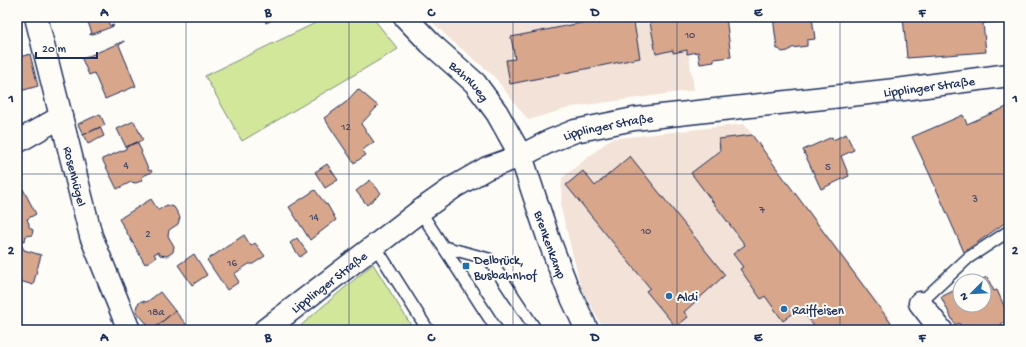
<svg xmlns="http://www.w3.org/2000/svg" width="1026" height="347" font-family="'Gochi Hand',sans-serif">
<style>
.built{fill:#f2e2d7}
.green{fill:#d3e79b;stroke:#778b7c}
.building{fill:#d8a68b;stroke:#1b2f5e}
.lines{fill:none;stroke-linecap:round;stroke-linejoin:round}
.service-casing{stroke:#1b2f5e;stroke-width:14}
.minor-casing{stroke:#1b2f5e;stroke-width:25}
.service{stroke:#fdfcf7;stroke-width:11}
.minor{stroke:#fdfcf7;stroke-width:22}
.grid{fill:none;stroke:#1b2f5e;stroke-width:1;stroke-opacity:0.55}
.poi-dot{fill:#1f6fb2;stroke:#fdfcf7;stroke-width:1.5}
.labels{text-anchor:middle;stroke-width:4;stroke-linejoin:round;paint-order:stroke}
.number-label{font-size:11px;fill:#4a4d69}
.street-label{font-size:13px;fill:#1b2f5e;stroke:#fdfcf7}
.poi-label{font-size:13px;fill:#1b2f5e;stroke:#fdfcf7;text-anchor:start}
.neatline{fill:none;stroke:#1b2f5e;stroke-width:1.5}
.grid-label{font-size:13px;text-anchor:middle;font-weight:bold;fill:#1b2f5e}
</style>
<rect width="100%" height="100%" fill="#fdfcf7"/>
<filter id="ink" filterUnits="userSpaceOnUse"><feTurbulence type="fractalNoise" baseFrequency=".025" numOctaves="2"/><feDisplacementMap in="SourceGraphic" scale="8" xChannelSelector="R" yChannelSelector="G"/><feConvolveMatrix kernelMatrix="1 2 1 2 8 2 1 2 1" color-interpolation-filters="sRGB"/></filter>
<g filter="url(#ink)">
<path class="built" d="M427,17h288l-31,5 10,68 -122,17 -44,13 -35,-45 -42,-35z
M744,124l154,206h-294l-23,-43 -20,-79 1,-30 49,-39z"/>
<path class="green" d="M328,17h44l26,32 -156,92 -37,-65z
M373,264l41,66h-118c25,-23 51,-44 77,-66z"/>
<path class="building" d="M80,17h26l4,9 3,-1 1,1 -24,9v-1l2,-1 -6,-16 -5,3z
M264,17h15l-13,6z
M611,17h22l7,41 -130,26 -4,-24 9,-1 -4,-22z
M649,17h77l5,40 -17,2v3l-14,2 -2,-12 -11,2v-4l-14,3v-3l-17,4z
M773,17h39l3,22 -8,1v6l-15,2 -4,3 -6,1 -3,-3h-2z
M903,17h95l1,5 -16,1 3,29 -79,6z
M124,41v1l-5,3 17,41 -31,13 -11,-26 -5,2 -7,-16z
M30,54l8,32 -21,6v-34z
M358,89l20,17 -17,18 13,18 -12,8 4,5 -12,8 -30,-45 21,-15z
M1009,106v114l-45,32 -34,-77 -18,-38 51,-22 4,9z
M100,114l5,11 -22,10 -5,-11z
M134,121l9,19 -17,7 -9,-18z
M100,127l4,9 -16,8 -5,-9z
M846,134l8,16 -13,6 8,20 -28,13 -18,-39 29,-13 1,3z
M752,135l144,195h-79l-17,-22 -17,13 -18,-25 -4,3 -21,-30 3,-2 -10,-13 12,-9 -54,-72 29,-22 -1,-12z
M137,142l5,10 -1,1 8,18 2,-1 1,2 -9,4 -2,5 -5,2 -5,-1 -14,7 -15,-30 24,-10v-2z
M630,156l95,119 -41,37 4,5 -12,10 -30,-36 4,-3 -84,-103 17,-14 12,15z
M327,164l11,16 -13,8 -10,-16z
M370,180l11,13 -14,12 -11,-14z
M17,183l4,7 2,-1 13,25 -9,5 2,5v3l4,3 -1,5 -6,1 -1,4 -8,4z
M315,190l11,15 1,-1 9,16 -26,20 -21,-33z
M151,199l7,11 9,-5 7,2 6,10 -2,7 -9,6 -1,6 6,10 -1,6 -6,4 -7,-1 -2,-3 -4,2 2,3 -11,7 -26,-45z
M244,235l7,11 4,-3 10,13 -12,8h-4l-15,10 5,8 -12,8 -20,-30z
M297,238l10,14 -7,5 -10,-14z
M20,242l4,8 17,5 -8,30 -16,-5v-36z
M194,254l13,21 -15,10 -14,-20z
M987,277l7,14 3,-1 12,27v2l-8,5 3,6h-42l-3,-7 -4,2 -14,-28 12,-6 2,4 5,-2v12h24v-24h-6z
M160,292l15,19 -23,19 -16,-19 1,-6 4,-4 6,1z
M175,311l16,19h-39z"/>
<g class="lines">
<defs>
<path id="service" d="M420,211l77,119
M375,246l53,84
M444,247l45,12 47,71
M920,303l48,-45 41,-27"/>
<g id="minor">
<path id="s1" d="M36,17l55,219 38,94"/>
<path id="s2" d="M405,17l25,26 45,40 22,30 24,43 28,84 18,47 20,43"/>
<path d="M17,142l44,-25"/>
<path d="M920,303l21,27"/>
<path id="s3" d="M265,330l155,-119 34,-24 33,-19 34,-12 29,-15 25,-10 59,-12 270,-30 105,-14"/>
</g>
</defs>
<use href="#service" class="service-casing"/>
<use href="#minor" class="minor-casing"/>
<use href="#service" class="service"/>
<use href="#minor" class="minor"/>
</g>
</g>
<path class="grid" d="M186,17v313M349,17v313M513,17v313M677,17v313M840,17v313M17,174h992"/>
<g class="poi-dot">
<rect x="462" y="262" width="8" height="8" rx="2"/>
<circle cx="669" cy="296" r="4"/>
<circle cx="784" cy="309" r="4"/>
</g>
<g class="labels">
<g class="number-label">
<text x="690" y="38">10</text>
<text x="346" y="130">12</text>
<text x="126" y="168">4</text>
<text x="828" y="170">5</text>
<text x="975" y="202">3</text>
<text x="762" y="213">7</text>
<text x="314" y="220">14</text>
<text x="646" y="234">10</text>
<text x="148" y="237">2</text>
<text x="232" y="266">16</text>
<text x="156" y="315">18a</text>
</g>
<g class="street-label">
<text dy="5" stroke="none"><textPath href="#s2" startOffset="91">Bahnweg</textPath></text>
<text dy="5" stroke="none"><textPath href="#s3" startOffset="728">Lipplinger Straße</textPath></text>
<text dy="5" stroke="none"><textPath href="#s3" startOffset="404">Lipplinger Straße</textPath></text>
<text dy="5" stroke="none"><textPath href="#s1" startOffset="164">Rosenhügel</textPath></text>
<text dy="5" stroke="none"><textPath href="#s2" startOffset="276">Brenkenkamp</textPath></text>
<text dy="5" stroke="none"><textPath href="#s3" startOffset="80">Lipplinger Straße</textPath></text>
</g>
<g class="poi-label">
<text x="474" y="264">Delbrück,<tspan x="474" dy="15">Busbahnhof</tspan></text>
<text x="677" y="301">Aldi</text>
<text x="792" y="314">Raiffeisen</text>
</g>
</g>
<rect width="1026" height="347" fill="none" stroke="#fdfcf7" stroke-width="44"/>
<g transform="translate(972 293) rotate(246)"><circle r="19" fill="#fdfcf7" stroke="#a3aaba"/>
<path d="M0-3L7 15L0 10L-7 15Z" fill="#1f6fb2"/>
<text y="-6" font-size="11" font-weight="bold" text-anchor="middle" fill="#1b2f5e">N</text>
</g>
<path d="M36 52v6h61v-6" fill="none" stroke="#1b2f5e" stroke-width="2"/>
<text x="42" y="52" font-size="12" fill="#1b2f5e" stroke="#fdfcf7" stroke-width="3" paint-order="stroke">20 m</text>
<rect x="22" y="22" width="982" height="303" class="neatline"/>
<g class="grid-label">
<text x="104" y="16">A</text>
<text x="268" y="16">B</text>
<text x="431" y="16">C</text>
<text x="595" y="16">D</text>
<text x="758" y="16">E</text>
<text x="922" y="16">F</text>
<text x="11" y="102">1</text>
<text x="1015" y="102">1</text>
<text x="11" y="254">2</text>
<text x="1015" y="254">2</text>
<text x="104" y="341">A</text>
<text x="268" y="341">B</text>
<text x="431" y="341">C</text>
<text x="595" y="341">D</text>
<text x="758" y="341">E</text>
<text x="922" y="341">F</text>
</g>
</svg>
